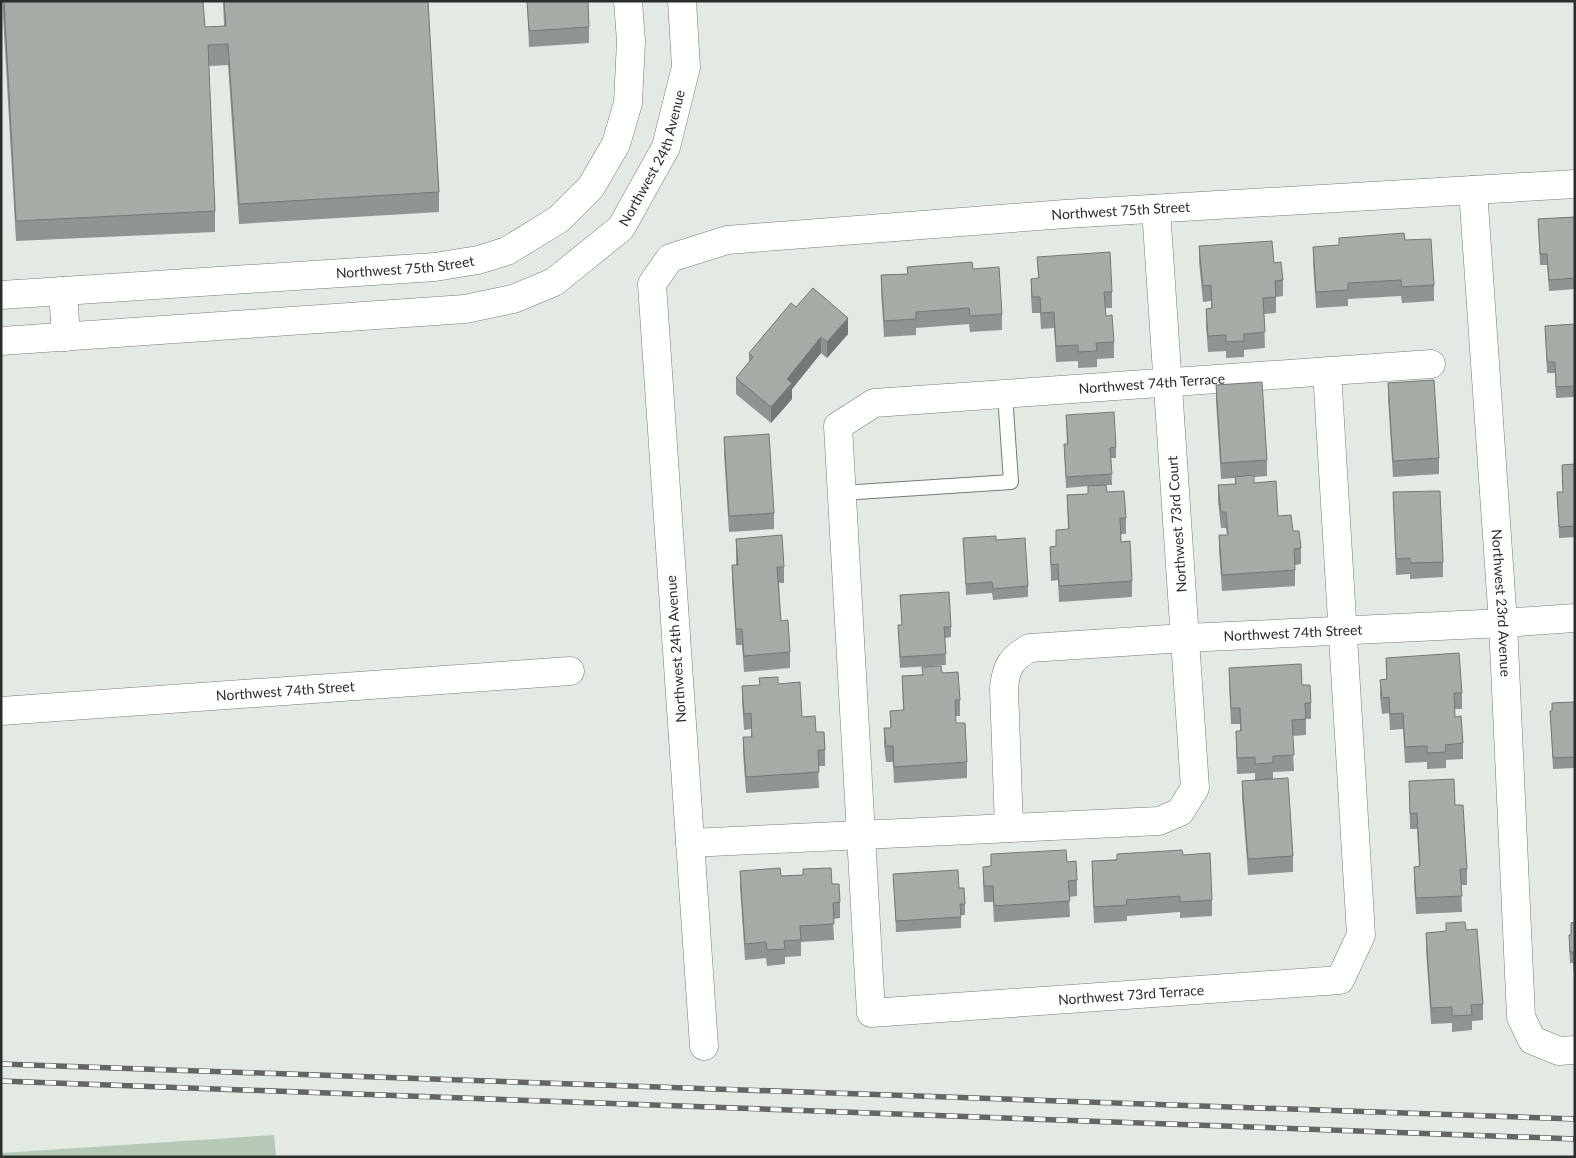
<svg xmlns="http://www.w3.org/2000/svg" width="1576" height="1158" font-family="Lato,sans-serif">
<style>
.green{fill:#b6c9b7}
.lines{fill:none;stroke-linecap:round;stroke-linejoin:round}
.lane-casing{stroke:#757b75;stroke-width:16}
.street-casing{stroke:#757b75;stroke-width:29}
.lane{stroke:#fff;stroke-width:14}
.street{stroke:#fff;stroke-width:28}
.rail-casing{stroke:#636763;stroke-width:5.5}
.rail{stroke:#fff;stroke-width:4;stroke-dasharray:11;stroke-linecap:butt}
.wall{fill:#8e948f}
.shaded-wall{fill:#747874}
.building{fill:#a5aca6;stroke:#747874}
.labels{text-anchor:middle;stroke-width:4;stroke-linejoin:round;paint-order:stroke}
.street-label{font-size:14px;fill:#2b2e2b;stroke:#fff}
</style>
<rect width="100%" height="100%" fill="#e3eae3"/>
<path class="green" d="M274,1135l2,22h-275v-4z"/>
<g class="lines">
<defs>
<path id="lane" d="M842,493l169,-11 -6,-88"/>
<g id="street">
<path id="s1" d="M1473,190l30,433 18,394 11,23 27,11 16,-1"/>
<path d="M63,291l3,46"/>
<path id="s2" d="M1,295l434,-28 43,-7 29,-9 52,-32 32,-32 25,-43 12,-41 3,-62 -3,-40"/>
<path id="s3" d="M1,341l464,-32 48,-10 41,-17 67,-54 45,-81 20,-80 -4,-66"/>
<path id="s4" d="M1327,371l34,564 -21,45 -469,33 -33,-587 36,-23 557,-39"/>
<path id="s5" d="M1,711l569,-40"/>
<path id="s6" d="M1009,828l-5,-140c2,-21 7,-30 26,-40l155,-10 318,-15 72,-5"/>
<path d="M690,843l469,-22 21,-9 15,-24 -39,-579"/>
<path id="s7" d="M704,1046l-52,-762 18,-26 57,-18 338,-26 510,-30"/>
</g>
</defs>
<use href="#lane" class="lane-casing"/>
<use href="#street" class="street-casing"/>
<use href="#lane" class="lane"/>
<use href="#street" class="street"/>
<defs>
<path id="rail" d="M1,1064l1574,55
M1,1081l1574,58"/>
</defs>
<use href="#rail" class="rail-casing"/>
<use href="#rail" class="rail"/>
</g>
<path class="wall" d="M3,1l202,26 19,-1 -1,-25h205l11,191v20l-200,12 -11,-159 -19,1 6,145v21l-199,9 -13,-225z
M527,1l62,26v16l-60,4z
M1575,217v72l-26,2 -2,-26h-7l-2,-46z
M1339,238l66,2 29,45v16l-32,2 -1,-7 -53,3v7l-32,2 -3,-46v-15l26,-2z
M1199,246l75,17 9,17v16l-7,1v16l-12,1 1,34 -21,2v7l-18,1v-7l-18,1 -2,-27v-16l5,-1v-7l-8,1 -4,-40z
M1037,257l75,35v16h-7l1,8 8,26v16l-17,1v8l-19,1v-7l-22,1 -2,-34 -13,1 -1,-16h-8l-1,-18v-16l7,-1z
M907,267l66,2 29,45v16l-32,2 -1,-8 -53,4v7l-32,2 -3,-46v-16l26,-1z
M796,307l52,27 -21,24 -6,-5 -29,36v10l-21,24 -35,-29v-16l13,-16v-9z
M1575,324v73l-19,1 -1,-25h-8l-2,-47z
M1388,383l51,75v16l-46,3 -5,-79z
M1216,385l51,75v16l-13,1v6l24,33 15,15 8,17v16l-6,1v21l-73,5 -3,-40v-16h8l-1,-7h-5l-3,-27v-16l17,-1v-6l-14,1 -5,-78z
M1066,415l50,32v11h-5l1,27h-6l1,7 19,26v16h-5v8l11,39v16l-73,5 -1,-22 -7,1 -1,-34 6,-1v-16l12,-1 -1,-34 21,-1v-8l-22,2 -2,-44h3z
M724,437l50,76v16l-45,3 -5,-79z
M1575,464v73l-16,1 -2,-46h6l-1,-27z
M1393,492l50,70v15l-33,2v-5l-14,1z
M963,538l33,2 32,46v11l-35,3 -1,-7 -26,2z
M736,539l48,28v16h-5l2,38 9,31v16l-46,4 -2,-27h-6l-4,-64v-16h4z
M900,595l51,32v10l-6,1 1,27 -46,3 -2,-43h4z
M1386,658l76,35v16h-7v8l8,26v16l-17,1v8l-19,1v-7l-22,1 -2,-34 -13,1 -1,-17 -7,1 -2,-18v-16l6,-1z
M1229,668l73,17 9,18v16h-5v16l-14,1 2,35 -21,1v7l20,77v16l-45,3 -6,-78v-16l13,-1v-7l-18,1 -1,-27v-16h4v-7h-9l-2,-40z
M942,673l18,27v16h-5l1,7 11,39v16l-73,5 -1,-21h-7l-2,-18v-16h7l-1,-17 13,-1 -1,-34z
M778,684l24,33 14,15 9,18v16h-7l1,22 -73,5 -3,-40v-16h8v-8l-7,1 -2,-28v-16z
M1575,702v66l-22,1 -3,-58z
M1409,781l46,24 12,64v16h-6l1,27 -46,2 -2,-31v-16l5,-1 -2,-37h-7z
M991,854l76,8 10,18v16l-8,1 1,20 -76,5 -1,-20h-9l-1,-19v-16h8z
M1183,855l29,45v16l-32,2v-6l-53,4v5l-33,2 -2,-46v-16z
M803,869l37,33v16l-7,1 1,21 -33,2v14l-16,1v7l-18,2 -1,-8 -21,2 -5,-73v-16l41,5 22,-1z
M893,874l66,14 6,16v11h-4v13l-65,4z
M1575,922v63l-2,-22h-3l-1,-17v-11h2v-12z
M1446,923l20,7 17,74v16l-11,1v9l-20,2v-9l-21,1 -5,-75v-16l20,-2z"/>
<path class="shaded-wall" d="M848,318v16l-21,24v-16z
M821,337v16l-29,36v10l-21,24v-16l16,-28z"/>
<path class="building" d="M4,1h199l2,26 21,-1 -2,-25h204l11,191 -200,12 -11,-160 -20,1 7,166 -199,10z
M527,1h61l1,26 -60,4z
M1575,217v61l-26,2 -2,-26h-7l-2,-35z
M1404,233l1,7 26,-1 3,46 -32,2 -1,-7 -53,3v7l-32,2 -3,-45 26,-2v-7z
M1272,241l2,22 7,-1 2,18 -8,1 1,16 -13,1 2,34 -21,2v7l-18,1v-7l-18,1 -2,-27 6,-1 -1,-23 -8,1 -4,-40z
M1110,252l2,40h-8l2,24 6,-1 2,27 -18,1 1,8 -19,1v-7l-22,1 -2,-34 -13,1 -1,-16h-8l-1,-18 8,-1 -2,-21z
M972,262l1,7 26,-2 3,47 -32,2 -1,-8 -53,4v7l-32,2 -3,-46 27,-1 -1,-7z
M813,288l35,30 -21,24 -6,-5 -34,42 5,4 -21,24 -35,-29 17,-21 -4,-4 42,-50 5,4z
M1575,324v62l-19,1 -1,-25h-8l-2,-36z
M1434,380l5,78 -46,3 -5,-78z
M1262,382l5,78 -46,3 -5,-78z
M1114,412l2,35 -6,1 2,26 -46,3 -2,-33h4l-2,-29z
M769,434l5,79 -45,3 -5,-79z
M1575,464v62l-16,1 -2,-35h6l-1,-27z
M1254,475v8l22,-2 2,35 13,-1 2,16h6l2,17 -7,1 1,21 -73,5 -3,-40h9l-2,-23h-5l-3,-27 18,-1 -1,-7z
M1106,485l1,7 17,-1 2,27h-6l1,24 9,-1 2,40 -73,5 -1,-22 -7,1 -1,-18 6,-1v-16l13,-1 -2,-34 21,-1v-8z
M1440,491l3,71 -33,1v-5l-14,1 -3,-67z
M782,535l2,32h-7l4,54 7,-1 2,32 -46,4 -2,-27h-6l-4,-64h6l-2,-26z
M996,536v4l29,-2 3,48 -35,3 -1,-7 -26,2 -3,-46z
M949,592l2,35h-7l2,27 -46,3 -2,-32h4l-2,-30z
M1459,653l3,40h-8l1,24 6,-1 2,27 -18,2 1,7 -19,1v-7l-22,1 -2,-34 -13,1 -1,-17 -7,1 -2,-18 7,-1 -1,-21z
M1301,664l1,21h8l1,18h-6l1,16 -14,1 2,35 -21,1v7l-18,1v-7l-18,1 -1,-27h5l-1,-23h-9l-2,-40z
M941,666l1,7 16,-1 2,28h-5l1,23h9l2,39 -73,5 -1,-21h-7l-2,-18h7l-1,-17 14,-1 -2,-34 21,-1 -1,-8z
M778,677v7l22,-2 2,35 13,-1 1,16h8l1,18h-7l1,22 -73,5 -3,-40h9l-1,-24 -7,1 -2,-28 18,-1 -1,-7z
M1575,702v55l-22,1 -3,-47h2v-8z
M1288,778l5,78 -45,3 -6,-78z
M1454,779l1,26h8l4,64h-7l2,27 -46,2 -2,-31 6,-1 -3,-53 -7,1 -1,-33z
M1066,850l1,12 9,-1 1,19 -9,1 2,20 -76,5 -1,-20h-9l-1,-19 8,-1v-12z
M1182,850l1,5 27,-2 2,47 -32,2v-6l-54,4 1,5 -33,2 -2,-46 25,-1v-6z
M780,868l1,8 22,-1v-6l28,-1 1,16h7l1,18 -7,1 1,21 -34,2 1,14 -17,1 1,8 -18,1 -1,-8 -21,2 -5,-73z
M958,870l1,18h5l1,16h-5l1,13 -65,4 -3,-47z
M1465,922l1,8 11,-1 6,75 -12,1 1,10 -20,1v-9l-21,1 -5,-75 20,-2v-8z
M1575,922v52l-2,-22h-3l-1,-17h2v-12z"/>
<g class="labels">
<g class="street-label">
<text dy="5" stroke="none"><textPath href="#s3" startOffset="722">Northwest 24th Avenue</textPath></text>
<text dy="5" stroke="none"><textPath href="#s7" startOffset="1250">Northwest 75th Street</textPath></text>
<text dy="5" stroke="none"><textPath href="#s2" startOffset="405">Northwest 75th Street</textPath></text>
<text dy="5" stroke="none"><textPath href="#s4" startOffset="1994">Northwest 74th Terrace</textPath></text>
<text transform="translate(1177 524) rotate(-94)" y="5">Northwest 73rd Court</text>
<text dy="5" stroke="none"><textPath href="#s1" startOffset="414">Northwest 23rd Avenue</textPath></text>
<text dy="5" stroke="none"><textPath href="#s6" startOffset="454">Northwest 74th Street</textPath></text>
<text transform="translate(676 649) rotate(-94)" y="5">Northwest 24th Avenue</text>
<text dy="5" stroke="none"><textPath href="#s5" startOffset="285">Northwest 74th Street</textPath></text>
<text transform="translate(1131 995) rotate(-4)" y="5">Northwest 73rd Terrace</text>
</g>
</g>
<rect width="1576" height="1158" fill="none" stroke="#2b2e2b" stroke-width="5"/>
</svg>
